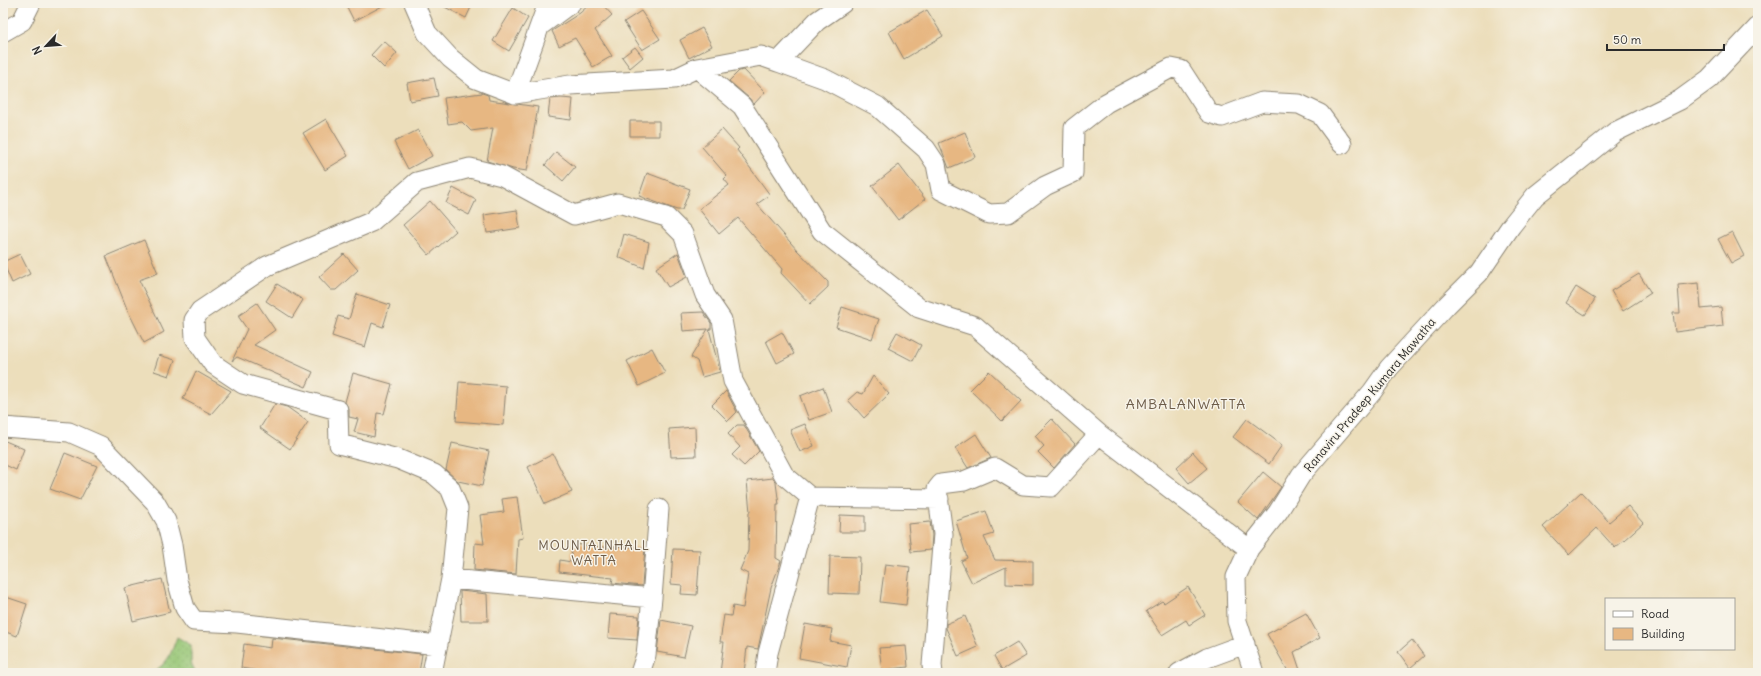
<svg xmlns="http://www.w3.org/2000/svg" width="1761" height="676" font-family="Delius,sans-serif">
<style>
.grass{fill:url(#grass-dots);stroke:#607850}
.building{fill:#e7b782}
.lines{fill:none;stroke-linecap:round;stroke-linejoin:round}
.minor-casing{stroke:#8c8473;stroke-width:21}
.minor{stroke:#fff;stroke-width:19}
.labels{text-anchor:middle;stroke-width:3;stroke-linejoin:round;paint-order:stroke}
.street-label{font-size:12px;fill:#2b2b2b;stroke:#f7f3e8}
.neighbourhood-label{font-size:13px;letter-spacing:1px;fill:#6d5c49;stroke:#f7f3e8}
.quarter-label{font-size:14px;letter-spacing:1px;fill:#6d5c49;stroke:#f7f3e8}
</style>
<defs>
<pattern id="grass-dots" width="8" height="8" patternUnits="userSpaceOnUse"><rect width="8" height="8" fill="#96c674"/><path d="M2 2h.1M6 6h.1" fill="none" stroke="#81aa65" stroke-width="1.8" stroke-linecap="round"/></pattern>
</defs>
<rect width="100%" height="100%" fill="#f7f3e8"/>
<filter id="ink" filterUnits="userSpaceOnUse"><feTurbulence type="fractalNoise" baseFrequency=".025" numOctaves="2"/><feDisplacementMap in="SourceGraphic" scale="8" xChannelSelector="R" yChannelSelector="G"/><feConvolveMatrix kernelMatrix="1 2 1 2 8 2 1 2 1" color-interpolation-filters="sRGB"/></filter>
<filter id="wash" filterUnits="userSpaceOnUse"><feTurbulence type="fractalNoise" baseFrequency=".012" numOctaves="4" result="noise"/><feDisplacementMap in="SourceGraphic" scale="16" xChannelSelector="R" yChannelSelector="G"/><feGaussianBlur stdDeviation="0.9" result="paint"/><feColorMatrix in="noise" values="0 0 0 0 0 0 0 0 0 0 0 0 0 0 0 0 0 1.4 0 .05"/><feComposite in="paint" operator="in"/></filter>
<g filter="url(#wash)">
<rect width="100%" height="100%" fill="#ecdebb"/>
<path class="grass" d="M177,637l14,8v18l5,10h-46c18,-9 20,-17 27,-36z"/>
<g id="blocks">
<path class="building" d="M345,3h43l-34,18z
M437,3h36l-7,15z
M591,3h10l11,12 -17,15 17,26 -19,11 -18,-29 -16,8 -7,-15 28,-18z
M513,8l15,10 -19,33 -16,-10z
M927,10l16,26 -39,23 -15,-27z
M641,11l19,28 -18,11 -18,-28z
M702,28l10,18 -23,12 -9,-18z
M384,41l13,12 -13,15 -13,-13z
M635,47l8,10 -13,11 -8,-11z
M744,70l21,22 -11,12 -5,-6 -20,-17 10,-10z
M434,78l4,18 -28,5 -3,-18z
M482,93l6,2 1,5 49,7 -11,64 -14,-2 -26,-8 6,-33 -22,3 -9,-9 -14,2 -4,-26z
M561,98l12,1 -2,21 -23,-3 2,-18z
M326,119l22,37 -23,14 -22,-37z
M630,121h29v15h-29z
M722,129l17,19 -2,2 33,45 -13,9 40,46 31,32v5l-18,17 -29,-31 1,-4 -44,-51 -19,16 -20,-25 30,-24 -5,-6 3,-3 -25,-29z
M418,130l14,26 -24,13 -14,-27z
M965,132l10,25 -26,11 -10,-25z
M556,152l19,15 -12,14 -18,-16z
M899,165l26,34 -27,21 -26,-34z
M647,173l43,16 -8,21h-5l-38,-14z
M453,188l23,12 -7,15 -23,-12z
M430,201l26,30 -27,24 -26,-30z
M517,210l3,18 -33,5 -3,-18z
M1732,232l12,24 -13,7 -13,-24z
M624,234l25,8 -5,26 -26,-11z
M144,240l14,33 -19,7 25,52 -20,11 -17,-34 -21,-53z
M678,253l9,24 -19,10 -12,-19z
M20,254l10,20 -18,9 -9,-21z
M344,254l14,16 -22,20h-5l-12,-13z
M1639,274l12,19 -28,18 -12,-20z
M1699,283l2,26 20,-2 2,19 -48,6 -2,-19h7l-2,-28z
M277,284l26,16 -11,18 -26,-17z
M1576,287l19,12 -10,16 -19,-12z
M357,294l33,11 -7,22 -11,-4 -7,24 -33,-11 6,-20 11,3z
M257,303l18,27 -21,15 59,27 -7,15 -69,-30 -5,4 15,-32 -9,-13z
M842,307l37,12 -7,20 -36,-12z
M703,312l8,11v6h-2l11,43 -18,5 -5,-16 -6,-4 17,-28 -25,2 -2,-18z
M782,332l12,22 -17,9 -11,-22z
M897,332l24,13 -8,16 -25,-13z
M652,348l13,25 -26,13 -12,-25z
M159,355l16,5 -6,16 -15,-5z
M196,371l35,20 -20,23 -28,-15z
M989,371l32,30 -19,20 -32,-31z
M353,373l39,11 -8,30 -7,-1 -3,24 -20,-5 4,-13 -9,-2v-8l-4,-7z
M873,376l16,18 -25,24 -16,-18 9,-8 6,2z
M459,382l47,4 -3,39 -47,-4z
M823,387l9,25 -23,8 -9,-24z
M726,391l11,21 -9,9 -16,-16z
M275,404l12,3 21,15 -18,27 -30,-21z
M1052,419l23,25 -21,24 -16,-16 6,-6 -9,-10z
M1247,419l35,26 -13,19 -36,-27z
M805,424l9,22 -14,6 -10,-22z
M737,425h7l15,26 -15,15 -12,-11 8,-8 -12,-13z
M695,427l1,29 -25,1 -2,-28z
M976,434l15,24 -23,10 -13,-20z
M3,440l21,9 -8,21 -13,-6z
M452,443l37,8 -7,35 -24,-5 -12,-11z
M1193,452l14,16 -18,15 -13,-15z
M65,453l32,13 -17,34 -30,-11z
M553,454l19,38 -27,12 -17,-37z
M1263,472l18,15 -23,33 -20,-18z
M773,478l3,5 3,22h-2l-1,53 5,3 -10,27 -13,61 -11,-2 -3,26h-24l4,-31h-4l4,-27 7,1 2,-10 10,2 5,-34 -8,-4 8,-19 1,-39h1l-3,-31z
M1581,492l28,30 19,-16 15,17 -28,25 -18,-20 -28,27 -26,-28z
M517,497l6,41 -5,1 -2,35 -42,-4 1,-27 9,1 -4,-29 24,-3 -2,-13z
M986,511l8,23 -10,3 11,23 38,1v24l-27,-1v-17l-34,16 -11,-22 6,-3 -11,-37z
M840,515l25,1v16h-26z
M930,522l2,13 -1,15 -20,2 -3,-28z
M572,544l42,4v-2l31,2 -3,38 -30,-3 1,-5 -54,-6 1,-12 11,2z
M673,549l27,1 -3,45 -16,-1 1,-9 -11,-1z
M830,556l30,1 -1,37 -30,-1z
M885,564l25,3 -4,38 -26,-3z
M162,579l8,33 -37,9 -8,-33z
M1188,587l17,28 -16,10 -3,-5 -24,15 -16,-24 16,-10 2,2z
M460,591l27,3 1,27h-27z
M3,596l24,8 -10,32 -14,-5z
M1306,613l14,25 -26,14 7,21h-12l-22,-39z
M610,614l29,2 -2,24 -29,-2z
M965,616l13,31 -20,9 -12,-28v-4z
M661,620l30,6 -7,31 -27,-5z
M805,624l27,5 -2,12 21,4 -4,22 -48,-9z
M272,638l150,16 -3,19h-149l-29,-5 3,-24 27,4z
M1412,640l12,16 -14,12 -12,-16z
M1017,642l9,14 -24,14 -8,-14z
M906,646l2,21 -26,3 -3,-22z"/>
</g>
</g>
<g filter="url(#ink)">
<use href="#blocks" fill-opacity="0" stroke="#8c8473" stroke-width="1"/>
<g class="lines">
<defs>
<path id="minor" d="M414,3l13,30 23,25 26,21 39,15 55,-9 104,-6 23,-11 64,-12 17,6 39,-41 26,-18
M541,25l30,-22
M3,32l19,-11 9,-18
M778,62l47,17 52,27 49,43 10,15 5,26 48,24 19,-1 37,-27 28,-13 1,-45 32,-25 65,-35 10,2 28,43 13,4 40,-15 37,2 21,10 22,30
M697,68l45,38 80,125 97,77 56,18 124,108 150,115
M515,94l33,-91
M3,427l66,5 32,14 54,56 11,19 6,24 5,35 8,28 9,13 43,2 201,22
M451,579l201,19 7,-89
M432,673l19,-94 7,-71 -8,-20 -16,-14 -36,-15 -59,-15 -1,-34 -95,-26 -30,-20 -18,-26 -1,-18 6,-9 67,-45 104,-44 46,-40 53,-14 32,8 72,39 44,-12 48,14 17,17 22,61 17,25 11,61 51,94 26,22 129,2
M640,673l6,-18 6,-57
M765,673l3,-20 42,-156
M933,673l-1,-8 11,-131 -6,-45 4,-5 23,-3 31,-13 28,17 28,2 48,-53
M1179,673l28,-15 38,-14
M1254,673l-17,-52 -1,-44 13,-28 29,-37 23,-37 71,-83 17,-24 58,-63 32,-32 32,-47 24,-30 80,-64 65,-32 29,-21 49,-52"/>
</defs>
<use href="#minor" class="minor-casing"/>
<use href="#minor" class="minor"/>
</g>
</g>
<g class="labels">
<g class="street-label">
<text transform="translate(1370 395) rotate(-50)" y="4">Ranaviru Pradeep Kumara Mawatha</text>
</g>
<g class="neighbourhood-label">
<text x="594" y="550">MOUNTAINHALL<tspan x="594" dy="15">WATTA</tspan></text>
</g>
<g class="quarter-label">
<text x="1186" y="409">AMBALANWATTA</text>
</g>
</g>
<rect width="1761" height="676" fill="none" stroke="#f7f3e8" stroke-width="16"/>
<rect x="1605" y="598" width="130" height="52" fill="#f7f3e8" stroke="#a5a39c"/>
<rect x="1613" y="611" width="20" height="6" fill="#ffffff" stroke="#a5a39c"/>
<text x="1641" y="618" font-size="12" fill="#2b2b2b">Road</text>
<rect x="1613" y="628" width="20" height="12" fill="#e7b782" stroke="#a5a39c"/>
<text x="1641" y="638" font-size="12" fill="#2b2b2b">Building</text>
<g transform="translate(46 46) rotate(244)" stroke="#f7f3e8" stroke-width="3" paint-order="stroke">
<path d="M0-3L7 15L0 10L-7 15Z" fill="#2b2b2b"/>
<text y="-6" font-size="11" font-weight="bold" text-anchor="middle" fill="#2b2b2b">N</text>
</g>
<path d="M1607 44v6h117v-6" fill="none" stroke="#2b2b2b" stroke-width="2"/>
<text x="1613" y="44" font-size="12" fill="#2b2b2b" stroke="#f7f3e8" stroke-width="3" paint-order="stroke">50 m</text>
</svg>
